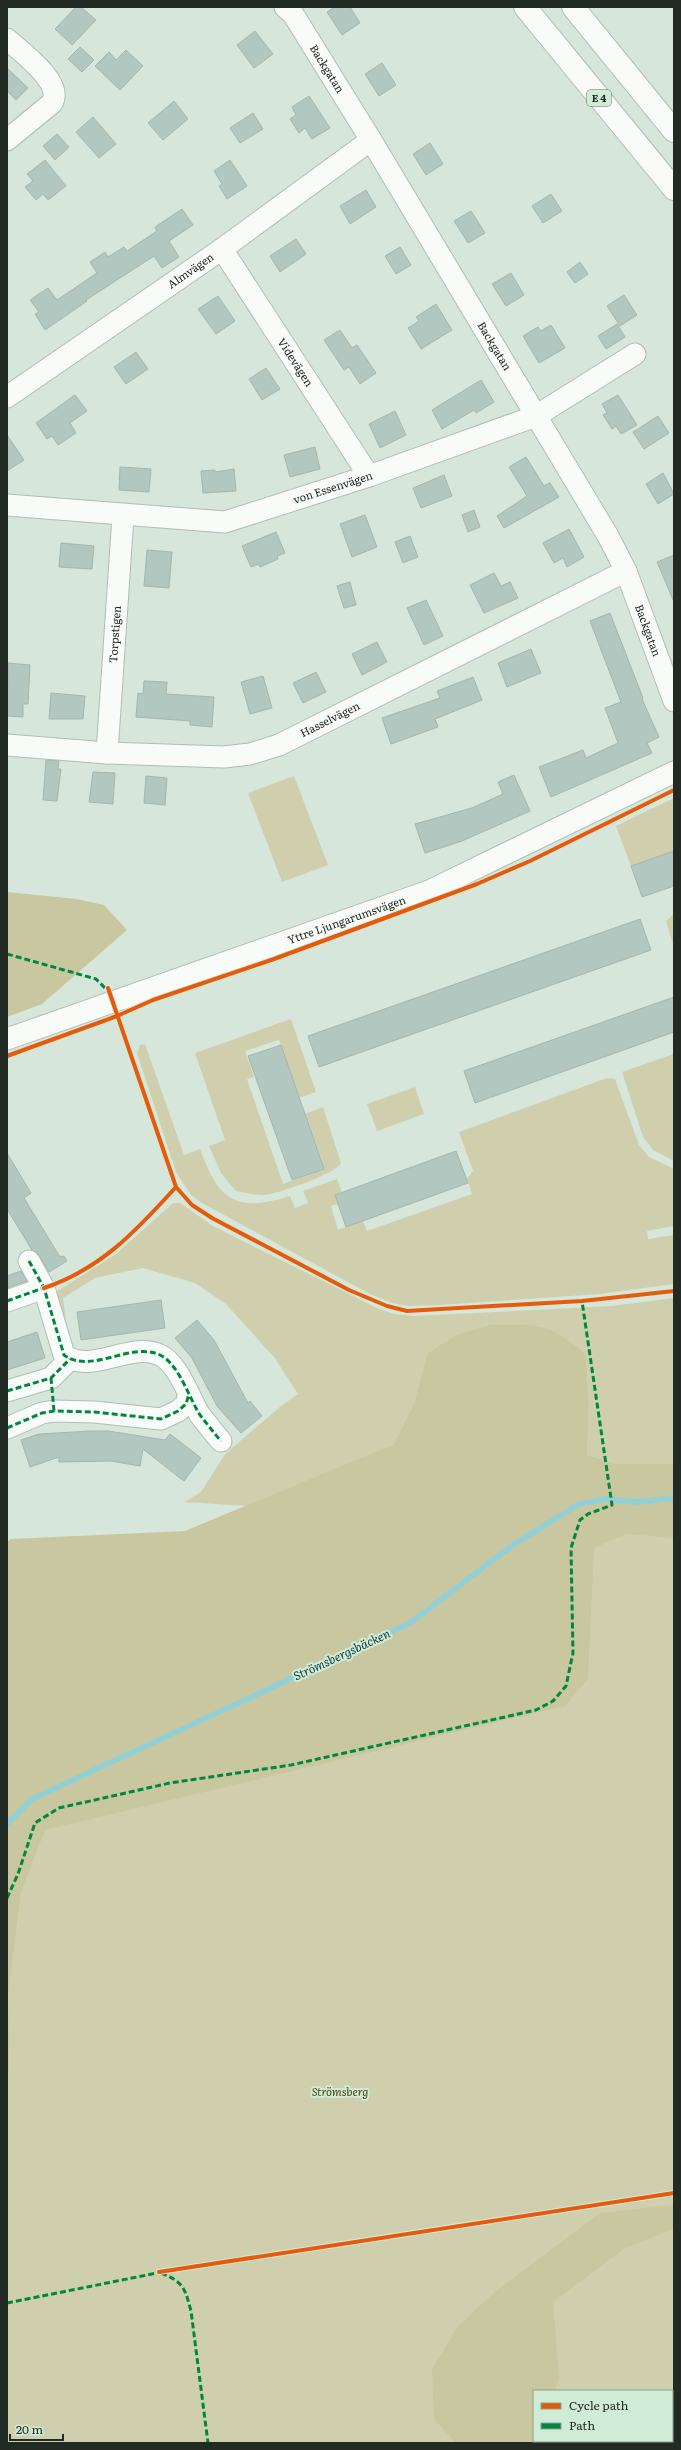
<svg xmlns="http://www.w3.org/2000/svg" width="681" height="2450" font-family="Literata,serif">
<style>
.green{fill:#d0cfad;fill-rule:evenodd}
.forest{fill:#c9c79f}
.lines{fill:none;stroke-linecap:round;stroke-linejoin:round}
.stream{stroke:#91d0d6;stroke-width:5.5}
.building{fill:#b1c7bf;stroke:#a7b5ae}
.street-casing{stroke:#b0bdb4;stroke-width:23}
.highway-casing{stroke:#b0bdb4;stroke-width:24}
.street{stroke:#f9fbf9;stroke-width:21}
.highway{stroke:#f9fbf9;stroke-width:22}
.quiet{stroke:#00873e;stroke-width:3;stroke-dasharray:6 3;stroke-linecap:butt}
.cycleway-casing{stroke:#d0ecd6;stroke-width:6}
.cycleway{stroke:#e8590c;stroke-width:4}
.labels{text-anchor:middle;stroke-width:4;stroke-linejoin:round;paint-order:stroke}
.shield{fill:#d0ecd6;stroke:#566559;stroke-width:1}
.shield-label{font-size:10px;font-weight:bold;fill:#212b23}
.street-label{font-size:11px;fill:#212b23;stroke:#d0ecd6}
.park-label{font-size:11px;font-style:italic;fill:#504412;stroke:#d0ecd6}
.water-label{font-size:12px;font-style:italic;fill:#143c43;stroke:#d0ecd6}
</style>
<rect width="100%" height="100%" fill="#d6e6da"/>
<path class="green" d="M294,776l34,89 -46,17 -34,-89z
M674,798v53l-43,15 -15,-40z
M674,914v34l-8,-27z
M291,1019l25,73 -17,6 -20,-58 -34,11 9,26 -7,2 36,105 41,-15 -19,-55 18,-7 18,56c-5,11 -64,31 -77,32 -10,0 -19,-2 -28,-4l-15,-18 -12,-27 16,-6 -30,-87z
M145,1044l39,111 16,-6c19,52 36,64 90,47l5,12 13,-5 -5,-12 34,-12 5,13 -7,3 3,9 -7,2 7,24 25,-9 4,10 105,-37 -5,-15 6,-8 -14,-39 148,-54 8,1 24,66 10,12 25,12v57l-27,5 1,8 26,-4v49l-74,10 -161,11 -31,1 -16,-3 -22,-9 -168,-91 -11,-8 -15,-23 -39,-119 3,-8z
M674,1054v107l-21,-11 -10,-13 -21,-65z
M415,1087l9,27 -47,17 -10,-27z
M173,1203h7l33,23 164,82 17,6 21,2 196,-10 63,-8v166h-57l-30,-9 2,-50 -3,-50 -159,-1 -13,49 -20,41 -148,62 -61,-4 16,-10 24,-38 56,-48 17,-12 -24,-37 -48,-53 -31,-21 -52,-15 -48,10 -32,20 4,31 6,25 -20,-60 63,-40z
M674,1466v977h-667v-650zM534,2391h138v50h-138z"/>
<path class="forest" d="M7,892l69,7 28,6 23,25 -85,74 -35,13z
M490,1325c49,0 58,-4 96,30l3,50 -2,50 30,9h57v74l-47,-4 -33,14 -6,131 -23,27 -520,124 -24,62 -13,102 1,74 -2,12v-538l4,-3 174,-8 209,-87 20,-41 13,-49 29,-19z
M674,2205v24l-49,19 -72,54 6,75 -4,14h-21v47l-7,5h-71l-22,-24 -2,-50 26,-43 38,-35 104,-78z"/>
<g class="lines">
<path class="stream" d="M7,1824l25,-25 378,-176 103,-78 66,-41 26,-5 31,3 38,-4"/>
</g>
<path class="building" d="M76,7h5l15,13 -24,25 -17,-16z
M335,7h15l10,16 -18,12 -15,-23z
M255,31l18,23 -19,14 -17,-23z
M80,47l14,13 -12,12 -14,-13z
M126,50l17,16 -23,24 -25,-24 14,-14 7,8z
M382,63l14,22 -17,11 -14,-22z
M7,68l21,20 -12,12 -9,-9z
M309,96l21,32 -18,11 -7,-11 -6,5 -9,-14 6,-4 -4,-8z
M174,101l14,18 -25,21 -15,-17z
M253,113l10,16 -23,14 -10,-15z
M93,117l23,27 -17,14 -23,-26z
M57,134l12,13 -14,13 -12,-14z
M430,143l13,21 -17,11 -13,-21z
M45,160l21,26 -18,14 -5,-6 -7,6 -11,-13 8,-6 -6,-7z
M230,160l17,26 -20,13 -8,-13 3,-2 -8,-13z
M366,190l10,17 -26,17 -10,-18z
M551,194l11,17 -19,12 -11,-17z
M182,209l11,16 -24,16 10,16 -17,11 -8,-12 -68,44 1,1 -42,29 -10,-16 4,-2 -9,-12 18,-12 9,12 40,-27 -7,-11 15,-10 3,5 16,-10 3,4 30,-20 -2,-4z
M471,211l14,22 -17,10 -14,-22z
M296,239l10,15 -26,18 -10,-16z
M400,247l11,18 -15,9 -11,-18z
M580,262l8,12 -13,9 -8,-11z
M511,273l13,22 -18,11 -14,-22z
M624,295l13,20 -17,11 -13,-20z
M218,296l17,25 -19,13 -18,-25z
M436,304l16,26 -31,19 -13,-21 11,-7 -3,-4z
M617,324l8,13 -19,12 -8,-13z
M551,325l14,23 -26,15 -16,-27 15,-9 3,4z
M340,330l12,18 5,-3 19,28 -16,11 -11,-17 -5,3 -20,-30z
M136,352l12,17 -22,15 -12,-17z
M266,368l14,21 -18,11 -13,-21z
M481,380l13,22 -18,11 -2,-3 -32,19 -10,-19z
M75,395l12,16 -17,12 6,10 -18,12 -6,-9 -5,3 -11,-16z
M618,395l19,30 -16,9 -5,-8 -4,3 -9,-14 4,-2 -5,-9z
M395,411l11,24 -26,13 -11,-24z
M658,416l11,17 -25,16 -11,-17z
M7,435l17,25 -17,11z
M315,447l5,22 -30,8 -6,-22z
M526,457l18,29 6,-3 9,14 -55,31 -7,-12 30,-20 -18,-29z
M120,467l31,2 -2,23 -30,-2z
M234,469l2,22 -33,2 -2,-22 14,-1v2z
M663,473l11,21 -16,10 -12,-20z
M444,475l8,21 -31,12 -8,-20z
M474,510l6,17 -12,5 -6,-17z
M365,515l12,32 -25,10 -12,-33z
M569,529l15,28 -17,10 -4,-9 -9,5 -11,-20z
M276,532l9,21 -8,3 1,3 -18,8 -1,-3 -8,3 -9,-21z
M410,536l8,21 -15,6 -8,-21z
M61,543l33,3 -2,23 -33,-2z
M147,550l25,2 -3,36 -25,-2z
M674,555v47l-17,-40z
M494,573l7,13 9,-4 8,16 -34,15 -14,-28z
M350,582l6,23 -12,3 -7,-22z
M426,600l17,36 -19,9 -17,-37z
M610,613l33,85 -1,1 17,38 -12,6 5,10 -101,44 -12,-30 44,-17 3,8 32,-15 -13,-35 16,-6 -31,-81z
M377,642l10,20 -25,13 -10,-21z
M531,649l10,24 -34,14 -9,-24z
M8,663l22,2 -2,39h-5v13l-16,-1z
M316,672l10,20 -23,11 -10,-20z
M263,676l9,32 -22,6 -9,-32z
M473,677l9,23 -47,19 3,8 -47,17 -9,-26 58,-20 -3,-7z
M144,681l23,1 -1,12 48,3 -2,30 -22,-2v-4l-54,-4 2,-24 5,1z
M51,693l34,3 -2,23h-34z
M46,760l13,1 -1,8h3l-4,32 -14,-1z
M93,772l22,1 -2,31 -24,-2z
M514,775l16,36 -68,30 -37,12 -10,-29 57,-16 31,-14 -5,-12z
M146,776l21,2 -2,27 -21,-2z
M674,851v35l-32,11 -11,-31z
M640,919l11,31 -332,117 -11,-31z
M674,997v35l-199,71 -11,-32z
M281,1045l43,124 -32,11 -44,-124z
M456,1151l12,32 -122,44 -11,-32z
M7,1153l24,40 -7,5 36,59 4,-1 3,5 -18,11 -10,-17 -7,-5 -25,-41z
M21,1271l6,10 -20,7v-12z
M161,1300l4,28 -84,12 -4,-28z
M197,1320l17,20 34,63 2,-2 12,15 -21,17 -24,-27 -25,-48 -17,-20z
M37,1332l8,26 -38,12v-28z
M91,1431h17l57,9 5,-6 31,24 -17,23 -41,-32 -3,17 -29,-5 -52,1v-5l-29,10 -9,-27 18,-6z"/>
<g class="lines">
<defs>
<g id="street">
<path id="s1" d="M285,7l8,7 78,126 237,396 18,35 48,130"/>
<path d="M7,39c14,13 57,43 45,64l-45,37"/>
<path id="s2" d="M222,249l147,227"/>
<path id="s3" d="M7,397l215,-148 149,-109"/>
<path id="s4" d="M7,505l218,17 144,-46 167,-60 99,-62"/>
<path id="s5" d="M7,745l100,8 117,4 26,-3 29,-9 347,-174"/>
<path id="s6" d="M107,753l16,-237"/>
<path id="s7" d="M7,1039l422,-148 245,-119"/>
<path d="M29,1261l15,27 20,67c27,20 67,-14 96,0 19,9 29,43 40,60 7,9 14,18 21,26"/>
<path d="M7,1301l37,-13"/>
<path d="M7,1391l44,-13 19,-19"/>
<path d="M7,1428l35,-15 12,-2 40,1 67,7 17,-8 8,-7 3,-10"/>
</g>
<path id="highway" d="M525,7l149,182
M573,7l101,124"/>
</defs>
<use href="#street" class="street-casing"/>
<use href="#highway" class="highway-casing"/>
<use href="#street" class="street"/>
<use href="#highway" class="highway"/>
<path class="quiet" d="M7,954l89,25 12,12
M29,1261l15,27 20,67c27,20 67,-14 96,0 19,9 29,43 40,60 7,9 14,18 21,26
M7,1301l39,-14
M51,1378l3,33
M7,1391l44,-13 19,-19
M7,1428l35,-15 12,-2 40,1 67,7 17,-8 8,-7 3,-10
M7,1898l11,-24 17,-51 24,-15 111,-25 121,-18 245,-55 17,-9 13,-15 7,-33 -2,-105 9,-28 8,-6 24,-9 -30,-204
M161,2273c23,9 24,16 30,38l17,132
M7,2303l155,-31"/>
<defs>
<path id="cycleway" d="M108,988l68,199 16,18 20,13 137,72 38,16 20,5 175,-10 92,-10
M7,1056l110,-40 36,-16 121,-41 203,-75 53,-23 144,-71
M44,1288c57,-19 92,-57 132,-101
M159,2272l515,-79"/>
</defs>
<use href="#cycleway" class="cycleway-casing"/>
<use href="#cycleway" class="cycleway"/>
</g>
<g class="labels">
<rect class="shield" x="587" y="90" width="24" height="16" rx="3"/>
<g class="shield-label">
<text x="599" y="102">E 4</text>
</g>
<g class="street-label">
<text dy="4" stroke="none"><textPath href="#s1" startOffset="75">Backgatan</textPath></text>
<text dy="4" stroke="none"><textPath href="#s3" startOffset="223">Almvägen</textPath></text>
<text dy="4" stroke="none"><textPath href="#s1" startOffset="399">Backgatan</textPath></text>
<text dy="4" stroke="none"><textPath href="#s2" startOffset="135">Videvägen</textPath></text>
<text dy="4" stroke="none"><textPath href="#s4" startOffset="332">von Essenvägen</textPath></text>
<text dy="4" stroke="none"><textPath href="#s1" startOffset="723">Backgatan</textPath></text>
<text dy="4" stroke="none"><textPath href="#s6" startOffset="119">Torpstigen</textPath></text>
<text dy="4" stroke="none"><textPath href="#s5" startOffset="331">Hasselvägen</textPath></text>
<text dy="4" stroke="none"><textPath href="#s7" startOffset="360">Yttre Ljungarumsvägen</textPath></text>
</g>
<g class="park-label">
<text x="340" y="2096">Strömsberg</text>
</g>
<g class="water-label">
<text transform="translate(342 1655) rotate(-25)" y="4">Strömsbergsbäcken</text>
</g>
</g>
<rect width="681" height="2450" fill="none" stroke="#212b23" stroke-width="16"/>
<rect x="533" y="2390" width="140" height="52" fill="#d0ecd6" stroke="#8a9f8e"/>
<rect x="541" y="2403" width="20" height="6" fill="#e8590c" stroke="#8a9f8e"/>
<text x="569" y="2410" font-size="12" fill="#212b23">Cycle path</text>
<rect x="541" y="2423" width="20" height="6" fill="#00873e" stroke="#8a9f8e"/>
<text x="569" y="2430" font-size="12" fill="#212b23">Path</text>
<path d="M10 2434v6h53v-6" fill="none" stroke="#212b23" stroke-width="2"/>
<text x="16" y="2434" font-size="12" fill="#212b23" stroke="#d0ecd6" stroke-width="3" paint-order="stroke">20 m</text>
</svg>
